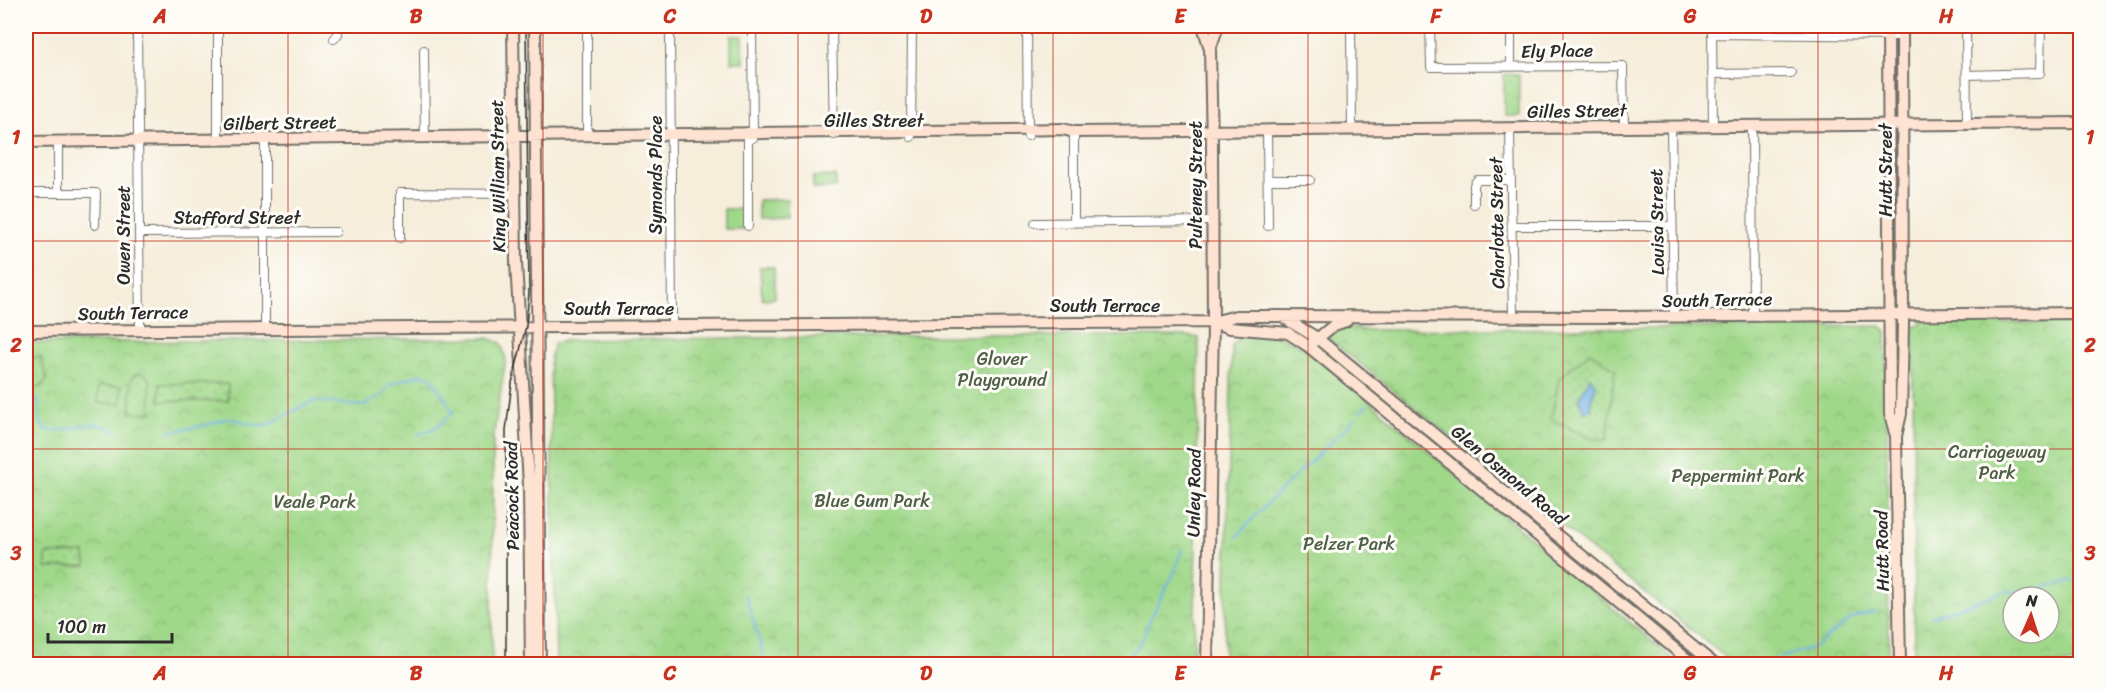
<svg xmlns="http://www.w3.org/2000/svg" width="2106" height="690" font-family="Sriracha,sans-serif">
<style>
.grass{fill:#a0d88a;stroke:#66825a;stroke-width:1.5}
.park{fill:url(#park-crowns);stroke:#66825a;stroke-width:1.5;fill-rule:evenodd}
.garden{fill:url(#garden-dots);stroke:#66825a;stroke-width:1.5}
.water{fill:#72b2e6;stroke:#4e6e88;stroke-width:1.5}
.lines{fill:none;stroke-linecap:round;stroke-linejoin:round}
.stream{stroke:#72b2e6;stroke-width:2}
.street-casing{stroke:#726f68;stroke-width:10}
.secondary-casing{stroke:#726f68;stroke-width:14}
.street{stroke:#fff;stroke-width:8}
.secondary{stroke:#fee3d2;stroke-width:10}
.tram{stroke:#2b2b2b;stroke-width:1.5}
.grid{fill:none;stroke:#c8321e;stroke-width:1.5;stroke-opacity:0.55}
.labels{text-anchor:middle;stroke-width:6;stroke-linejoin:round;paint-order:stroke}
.street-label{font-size:18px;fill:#2b2b2b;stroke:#fdfcf7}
.park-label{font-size:18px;fill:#4e5f48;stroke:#fdfcf7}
.neatline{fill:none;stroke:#c8321e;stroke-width:2}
.grid-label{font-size:20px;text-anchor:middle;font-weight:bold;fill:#c8321e}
</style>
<defs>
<pattern id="park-crowns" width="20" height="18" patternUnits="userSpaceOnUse" patternTransform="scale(1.5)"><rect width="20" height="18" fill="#a0d88a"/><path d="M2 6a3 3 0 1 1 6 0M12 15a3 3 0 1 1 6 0" fill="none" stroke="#8aba77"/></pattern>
<pattern id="garden-dots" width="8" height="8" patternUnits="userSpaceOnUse" patternTransform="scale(1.5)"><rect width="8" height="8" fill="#a0d88a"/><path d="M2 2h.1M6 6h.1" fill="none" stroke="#8aba77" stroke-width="1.8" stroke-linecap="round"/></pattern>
</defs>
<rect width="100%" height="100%" fill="#fdfcf7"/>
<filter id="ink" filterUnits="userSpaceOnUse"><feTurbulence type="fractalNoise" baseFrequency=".0167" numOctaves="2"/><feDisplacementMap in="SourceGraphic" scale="12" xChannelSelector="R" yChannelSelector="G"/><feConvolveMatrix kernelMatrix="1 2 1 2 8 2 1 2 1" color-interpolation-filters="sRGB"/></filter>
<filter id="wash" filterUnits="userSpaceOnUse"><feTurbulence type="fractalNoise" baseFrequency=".008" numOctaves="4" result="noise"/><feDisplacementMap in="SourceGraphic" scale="24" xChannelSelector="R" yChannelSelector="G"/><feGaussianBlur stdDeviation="1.35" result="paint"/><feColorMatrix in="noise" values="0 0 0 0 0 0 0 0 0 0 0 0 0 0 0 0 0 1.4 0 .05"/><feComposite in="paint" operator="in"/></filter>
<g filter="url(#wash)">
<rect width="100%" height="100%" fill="#f6edda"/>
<path class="grass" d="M731,36h12l1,26h-13z
M836,176v12l-23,1v-12z
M787,199v19l-29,1v-19z
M724,209h18l1,20h-19z
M760,267h14l1,31 -13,1z"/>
<path class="park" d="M1921,317h11l11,6h132v-6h5v347h-166l-1,-337 8,-2zM2013,597h36v36h-36z
M1881,326l5,6 3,332h-155l-410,-329 7,-7h26l3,2z
M921,336h266l12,2 -5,326h-638l-6,-306 4,-15 14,-3z
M1281,336l27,13 371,315h-455l8,-318 9,-9z
M488,338l13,5 5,16 -13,79 -1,226h-466v-321z"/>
<path class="garden" d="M1504,74h15v42h-15z
M1590,352l25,17 -8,71 -17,-2 -39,-19 8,-41z
M26,357l15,1 6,21c-5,10 -13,12 -21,7z
M143,373l7,6 1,34h-20v-33l4,-6z
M160,384h68v17h-68z
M98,386h23v17h-23z
M85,553l1,13 -40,2v-14z"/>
<path class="water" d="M1590,377l6,9 -6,18 2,5 -8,3 -5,-13z"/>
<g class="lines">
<path class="stream" d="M26,399l7,-1 6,4v15l5,12c27,7 43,-15 71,2
M1361,411l6,-6
M168,432l35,-6 26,-8 27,7h11l46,-24 50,5 19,-11 8,-11 32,-10 10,4 21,34 -16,15 -19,8
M1237,537c35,-43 79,-77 117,-118
M746,596l20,68
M1931,617l75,-26 19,1 45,-11 10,2
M1116,664l6,-1 18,-19 12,-29 22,-42 8,-23
M1761,664l55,-18 38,-29 20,-5"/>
</g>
</g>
<g filter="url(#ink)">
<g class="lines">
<defs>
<path id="street" d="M137,26l3,304
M218,26v114
M670,26l2,299
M752,26l1,112
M832,26l2,109
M1027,26l1,110
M1129,26l2,1
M1218,26h56
M1351,26l1,104
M1430,26l1,41 192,-1 1,61
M1511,26v41
M1712,26l1,100
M1966,26l1,98
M1151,27l52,-1
M1712,34l190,2
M334,39l4,-5v-8
M424,50l1,88
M1712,74l79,-1
M1967,75l73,-2 1,-47
M1752,126l1,189
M1671,127l3,190
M1510,128l3,189
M1267,130l1,96
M748,132v94
M1074,132v90
M587,136v-110
M911,137l1,-111
M265,140v188
M58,142v51
M1268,180h42
M26,193h70l-1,32
M1474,204v-19l3,-5h34
M1035,223l177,-2
M1512,226h160
M139,233l197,-1
M400,238v-45l115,1"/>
<path id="secondary" d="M513,26l3,237 13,222 2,179
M535,26l5,638
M1203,26l7,23 2,96 1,177 -6,342
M1888,26l2,388 5,19
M1210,49l8,-23
M26,142l983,-12 54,-1 11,3 1006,-9
M1286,319l31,19 397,326
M1213,322l17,6 58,5 20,13 385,318
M26,331l1187,-9 23,-6 382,1 462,-4
M1312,343l22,-18 12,-4
M1900,664l-4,-228 5,-22 2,-88 -1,-300"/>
</defs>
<use href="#street" class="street-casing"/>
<use href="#secondary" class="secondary-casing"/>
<use href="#street" class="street"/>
<use href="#secondary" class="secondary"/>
<path class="tram" d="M506,664v-234l6,-47 14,-57 3,-34 -3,-266"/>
</g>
</g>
<path class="grid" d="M288,26v638M543,26v638M798,26v638M1053,26v638M1308,26v638M1563,26v638M1818,26v638M26,241h2054M26,449h2054"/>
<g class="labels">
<g class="street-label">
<text transform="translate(1557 51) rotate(-1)" y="6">Ely Place</text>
<text transform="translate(1577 111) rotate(-1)" y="6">Gilles Street</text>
<text x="874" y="127">Gilles Street</text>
<text transform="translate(280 123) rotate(-1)" y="6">Gilbert Street</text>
<text transform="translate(1886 170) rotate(-90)" y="6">Hutt Street</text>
<text transform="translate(656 175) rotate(-90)" y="6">Symonds Place</text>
<text transform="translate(498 176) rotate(-91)" y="6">King William Street</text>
<text transform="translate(1196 185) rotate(-90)" y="6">Pulteney Street</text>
<text x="237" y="224">Stafford Street</text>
<text transform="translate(1657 222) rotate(-91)" y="6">Louisa Street</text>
<text transform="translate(1497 223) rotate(-91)" y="6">Charlotte Street</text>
<text transform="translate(124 235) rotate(-90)" y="6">Owen Street</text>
<text transform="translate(1717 300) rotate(-1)" y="6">South Terrace</text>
<text x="1105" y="312">South Terrace</text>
<text x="619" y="315">South Terrace</text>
<text transform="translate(133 313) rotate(-1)" y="6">South Terrace</text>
<text transform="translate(1509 475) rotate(40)" y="6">Glen Osmond Road</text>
<text transform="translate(1194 493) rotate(-89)" y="6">Unley Road</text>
<text transform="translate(512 496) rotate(-91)" y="6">Peacock Road</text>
<text transform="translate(1882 551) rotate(-91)" y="6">Hutt Road</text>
</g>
<g class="park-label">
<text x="1002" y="365">Glover<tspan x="1002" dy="21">Playground</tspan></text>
<text x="1997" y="458">Carriageway<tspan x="1997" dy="21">Park</tspan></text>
<text x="1738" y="482">Peppermint Park</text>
<text x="872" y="507">Blue Gum Park</text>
<text x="315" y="508">Veale Park</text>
<text x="1349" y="550">Pelzer Park</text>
</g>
</g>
<rect width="2106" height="690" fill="none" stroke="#fdfcf7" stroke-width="66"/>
<g transform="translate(2031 615) rotate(3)"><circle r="28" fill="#fdfcf7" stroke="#a9a8a5" stroke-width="1.5"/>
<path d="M0-4.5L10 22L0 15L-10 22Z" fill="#c8321e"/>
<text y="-9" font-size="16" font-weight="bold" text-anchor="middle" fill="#2b2b2b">N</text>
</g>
<path d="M48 633v9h124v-9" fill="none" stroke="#2b2b2b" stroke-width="3"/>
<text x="57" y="633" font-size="18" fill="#2b2b2b" stroke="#fdfcf7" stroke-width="4.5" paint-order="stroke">100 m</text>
<rect x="33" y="33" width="2040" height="624" class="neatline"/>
<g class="grid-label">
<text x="160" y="23">A</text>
<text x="416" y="23">B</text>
<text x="670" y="23">C</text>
<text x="926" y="23">D</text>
<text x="1180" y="23">E</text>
<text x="1436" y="23">F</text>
<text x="1690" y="23">G</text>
<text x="1946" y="23">H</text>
<text x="16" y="144">1</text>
<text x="2090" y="144">1</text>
<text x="16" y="352">2</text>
<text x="2090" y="352">2</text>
<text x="16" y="560">3</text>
<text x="2090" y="560">3</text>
<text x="160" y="680">A</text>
<text x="416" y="680">B</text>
<text x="670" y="680">C</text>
<text x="926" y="680">D</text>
<text x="1180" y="680">E</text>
<text x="1436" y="680">F</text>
<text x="1690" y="680">G</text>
<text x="1946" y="680">H</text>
</g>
</svg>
